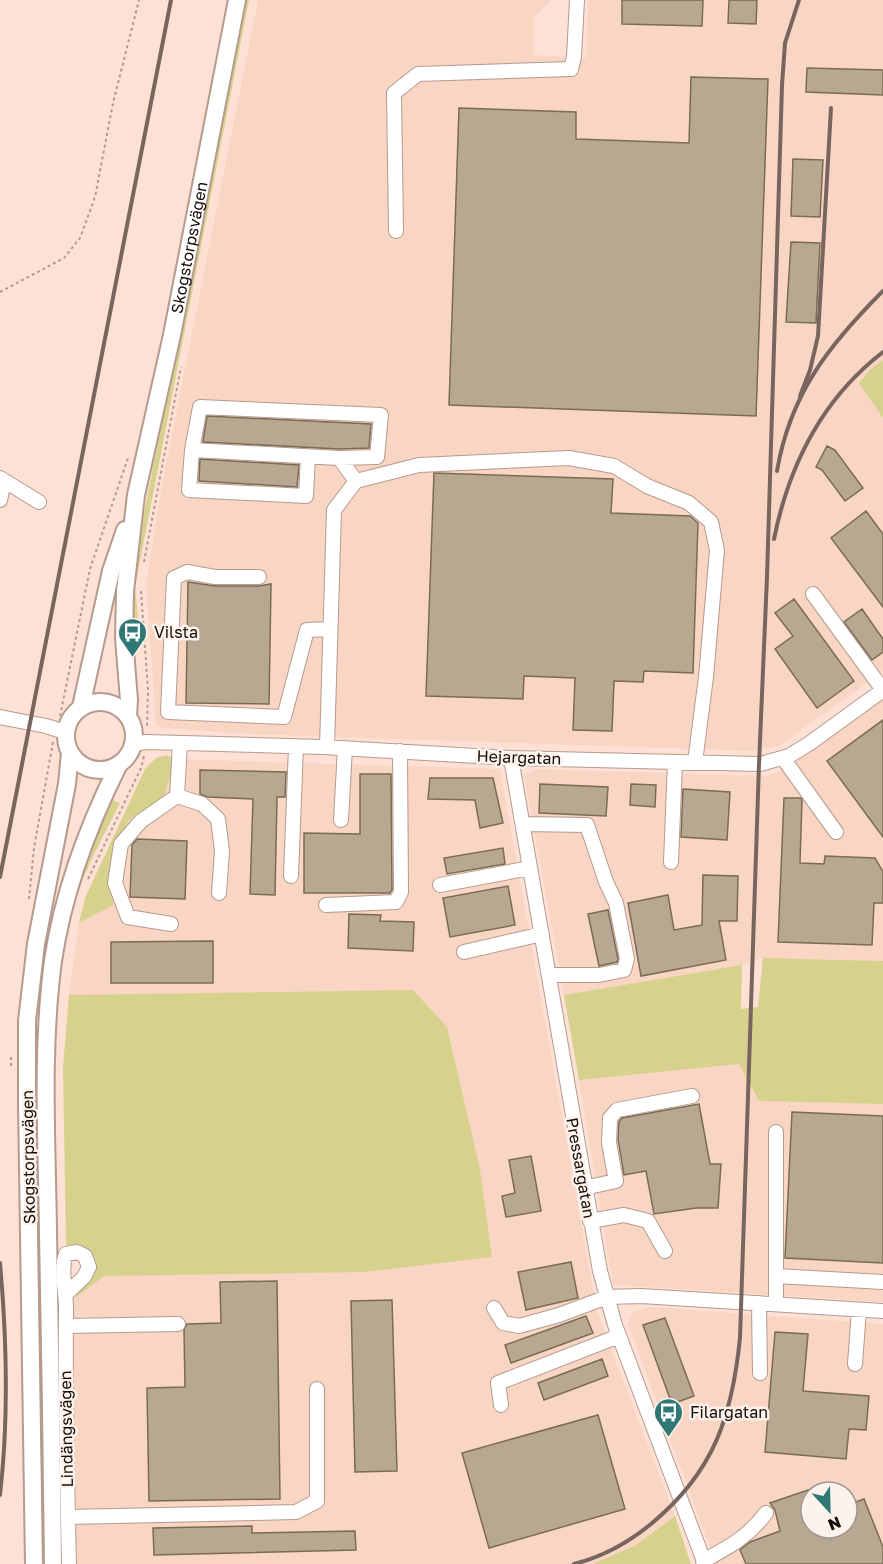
<svg xmlns="http://www.w3.org/2000/svg" width="883" height="1564" font-family="'Golos Text',sans-serif">
<style>
.built{fill:#f9d5c4;fill-rule:evenodd}
.green{fill:#d6d28e}
.building{fill:#b9a891;stroke:#7a6b55;stroke-width:1.5}
.lines{fill:none;stroke-linecap:round;stroke-linejoin:round}
.minor-casing{stroke:#b59a8d;stroke-width:16}
.major-casing{stroke:#b59a8d;stroke-width:20}
.path{stroke:#b19a90;stroke-width:2;stroke-dasharray:3 3;stroke-linecap:butt}
.minor{stroke:#fff;stroke-width:14}
.major{stroke:#fff;stroke-width:16}
.rail{stroke:#78665e;stroke-width:4}
.labels{text-anchor:middle;stroke-width:5;stroke-linejoin:round;paint-order:stroke}
.street-label{font-size:16px;fill:#150c07;stroke:#fef2ed}
.poi-label{font-size:16px;fill:#150c07;stroke:#fef2ed;text-anchor:start}
</style>
<rect width="100%" height="100%" fill="#fee1d4"/>
<path class="built" d="M258,0h293l-17,17 -1,38 53,3 2,-58h295v671l-104,75 -26,5 -507,-17 -82,-6 -8,-3 -10,-142 16,-98z
M883,698v263l-120,-3 -21,7 -178,30 -40,-219 11,-7 230,7 14,-4 28,-18z
M175,759l325,10 97,543 78,204 -39,29 -43,19h-516l-6,-243 3,-22 30,-23 139,-4 249,-15 -12,-88 -33,-142 -34,-37 -344,5 10,-72 34,-18 -1,-34 7,-31 10,-20 35,-23z
M739,1064l20,37 124,3v198l-270,-17 -34,-205z
M651,1307l232,17v240h-167l-88,-240 5,-12zM811,1492h36v36h-36z"/>
<path class="green" d="M245,0h4l-114,587 5,52 -6,6h-3l1,-61 8,-50z
M883,360v58l-24,-35 11,-13z
M166,755l9,4 -11,38 -35,23 -10,20 -7,31 1,34 -34,18 6,-25 60,-129 11,-11z
M107,799l13,4c-19,38 -41,76 -50,117 -21,89 -15,181 -13,271 1,125 2,249 4,373h-3l-6,-530 4,-53 15,-79z
M763,958l120,3v143l-124,-3 -20,-37 -160,16 -15,-85 178,-30 -1,44 17,-2z
M413,990l34,37 33,142 12,88 -128,15 -260,4 -30,23c15,-21 33,-35 6,-55l-14,2 -3,-179 6,-72z
M675,1516l16,48h-98l43,-19z"/>
<path class="building" d="M622,0h81l-1,26 -80,-2z
M729,0h28l-1,24 -28,-1z
M807,68l76,2v25l-77,-3z
M691,77l77,2 -12,337 -307,-11 10,-297 117,4v27l113,4z
M793,159l30,1 -3,57 -29,-1z
M791,242l29,1 -4,80 -30,-1z
M207,416l164,8 -2,24 -30,1 -136,-7z
M827,446l8,4 28,38 -18,13 -23,-31 -6,-3z
M200,459l99,6 -2,22 -98,-6z
M434,473l179,6 -2,34 79,3 8,7 -5,150 -49,-2 -1,11 -29,-1 -2,50 -39,-1 2,-52 -51,-2 -1,23 -97,-3z
M866,511l17,23v73l-52,-69z
M188,582l27,4h44l12,-2 -2,120 -83,-1z
M794,599l60,82 -37,27 -42,-59 18,-13 -18,-23z
M862,609l21,30v13l-11,8 -28,-38z
M883,720v117l-56,-76z
M200,770l86,2 -1,25h-8l-2,98 -25,-1 3,-95 -45,-2 -8,-3z
M360,774h31l1,116 -2,3h-86v-60l56,1z
M430,778h63l10,45 -23,5 -5,-28 -47,-1z
M540,784l68,3 -2,29 -67,-3z
M631,784l25,1 -1,22 -25,-2z
M683,789l47,3 -3,48 -46,-3z
M784,798h17l1,2 -2,63 24,1 1,-8 50,2 8,14v31h-9l-2,42 -94,-3z
M137,839l50,2 -2,58 -55,-2 2,-52z
M503,848l2,16 -58,10 -3,-16z
M703,875l35,1 -1,45h-18l7,39 -85,16 -13,-73 40,-8 6,35 28,-5z
M508,886l7,39 -65,12 -7,-39z
M608,910l10,49 -1,3 -18,4 -11,-52z
M349,914l32,1 -1,6 34,1 -1,29 -65,-3z
M213,941v42h-102v-41z
M699,1104l11,60h11l-3,44h-22l-42,6 -8,-43 -22,4 -6,-36 1,-17 3,-4z
M792,1112l91,4v147l-98,-5z
M531,1156l10,55 -35,6 -4,-21 13,-3 -6,-33z
M571,1262l7,36 -52,12 -8,-38z
M277,1281l3,218 -131,2 -2,-113 38,-1 -1,-57 3,-6 34,-1 -1,-41z
M392,1300l5,171 -42,1 -4,-171z
M586,1316l7,17 -82,30 -6,-18z
M665,1318l29,78 -22,8 -29,-79z
M775,1332l33,2 -5,57 66,5 -3,34 -17,-1 -3,30 -81,-7z
M602,1359l6,17 -64,24 -6,-17z
M598,1415l27,94 -136,39 -27,-95z
M811,1489v39h36v-23l17,-6 19,48v17h-137l-6,-14 10,-8 30,-11 -5,-21 -5,-7z
M252,1526v7l103,-2 1,19 -202,5 -1,-27z"/>
<g class="lines">
<defs>
<path id="minor" d="M396,231l-2,-138 24,-19 153,-5 3,-12 3,-57
M192,450l8,-43 181,8 -4,42 -38,1
M308,456l-2,40 -117,-6 3,-40 147,8 17,23
M0,478l39,24
M0,500l4,-19
M259,577h-44l-28,-5 -13,6 -6,134 116,5 23,-87 23,-1
M813,594l70,96
M0,717l46,9 19,6
M180,743l-3,53 25,8 16,15 4,32 -3,42
M133,744l13,-2 177,5 188,11 249,6 29,-8 21,-13 73,-53
M327,747l7,-237 22,-29 63,-16 150,-7 45,8 33,20 42,17 22,19 6,28 -11,127 -11,85
M511,758l89,513 15,54 90,239
M783,758l53,74
M341,820l4,-72
M523,824l64,1 19,57 10,21 11,56 -3,11 -25,5h-50
M671,862l4,-100
M291,876l5,-130
M440,885l90,-17
M326,905l70,-3 5,-10 -1,-141
M171,924l-43,-7 -13,-34 6,-39 20,-23 36,-25
M464,952l78,-18
M584,1188l32,-7 -7,-38 1,-25 7,-8 75,-14
M590,1221l34,-6 24,6 17,30
M776,1276l107,6
M66,1294l18,-17 5,-10 -4,-11 -8,-4 -11,2c-6,16 0,37 0,54 -1,85 1,171 3,256
M759,1303l1,70
M776,1304v-172
M494,1308l9,15 16,3 40,-11 48,-18 34,-1 242,15
M66,1326l112,-2
M855,1364l4,-54
M501,1405l-3,-22 121,-47
M68,1517l228,-5 21,-11v-112
M703,1561c26,-14 45,-24 63,-48"/>
<g id="major">
<circle cx="100" cy="736" r="34"/>
<path d="M81,707l30,-136 14,-41"/>
<path id="s1" d="M128,715l1,-15 -5,-62 1,-47 11,-96 36,-160 65,-335"/>
<path d="M34,1564l-7,-462v-81l9,-77 31,-160 3,-31"/>
<path d="M53,1564c-1,-110 -3,-221 -5,-331 -1,-90 -7,-182 5,-272 10,-68 35,-135 66,-197"/>
</g>
</defs>
<use href="#minor" class="minor-casing"/>
<use href="#major" class="major-casing"/>
<path class="path" d="M0,292l64,-34 16,-20 15,-41 18,-94 26,-103
M144,562l37,-195
M141,591l7,99 -1,39
M60,716l30,-147 38,-111
M88,879l53,-111 3,-12
M29,899l5,-51 19,-106
M11,1066v-12"/>
<use href="#minor" class="minor"/>
<use href="#major" class="major"/>
<path class="rail" d="M800,396l10,-26 8,-34 13,-228
M777,471c13,-77 52,-126 106,-180
M774,539c15,-74 48,-140 109,-187
M0,877l171,-877
M0,1263c7,78 9,154 0,232
M574,1564c28,-7 55,-22 77,-40 63,-52 81,-107 89,-186l19,-574 8,-187 15,-492 3,-42 14,-43"/>
</g>
<defs>
<symbol id="bus-pin" viewBox="-11 -11 22 30"><path d="M0 17L-7.5 6A9.5 9.5 0 1 1 7.5 6Z" fill="#2e7876" stroke="#fef2ed"/><path d="M-5-6H5V4H4V6H2V4H-2V6H-4V4H-5ZM-3.5-4V0h7V-4ZM-3.5 1.2v1.5H-2V1.2ZM2 1.2v1.5H3.5V1.2Z" fill="#fff"/></symbol>
</defs>
<g fill-rule="evenodd">
<use href="#bus-pin" x="116" y="616" width="33" height="45"/>
<use href="#bus-pin" x="652" y="1396" width="33" height="45"/>
</g>
<g class="labels">
<g class="street-label">
<text dy="6" stroke="none"><textPath href="#s1" startOffset="474">Skogstorpsvägen</textPath></text>
<text transform="translate(519 757) rotate(2)" y="6">Hejargatan</text>
<text transform="translate(28 1157) rotate(-91)" y="6">Skogstorpsvägen</text>
<text transform="translate(581 1168) rotate(80)" y="6">Pressargatan</text>
<text transform="translate(66 1429) rotate(-91)" y="6">Lindängsvägen</text>
</g>
<g class="poi-label">
<text x="154" y="638">Vilsta</text>
<text x="690" y="1418">Filargatan</text>
</g>
</g>
<g transform="translate(829 1510) rotate(158)"><circle r="28" fill="#fef2ed" stroke="#a19691" stroke-width="1.5"/>
<path d="M0-4.5L10 22L0 15L-10 22Z" fill="#2e7876"/>
<text y="-9" font-size="16" font-weight="bold" text-anchor="middle" fill="#150c07">N</text>
</g>
</svg>
